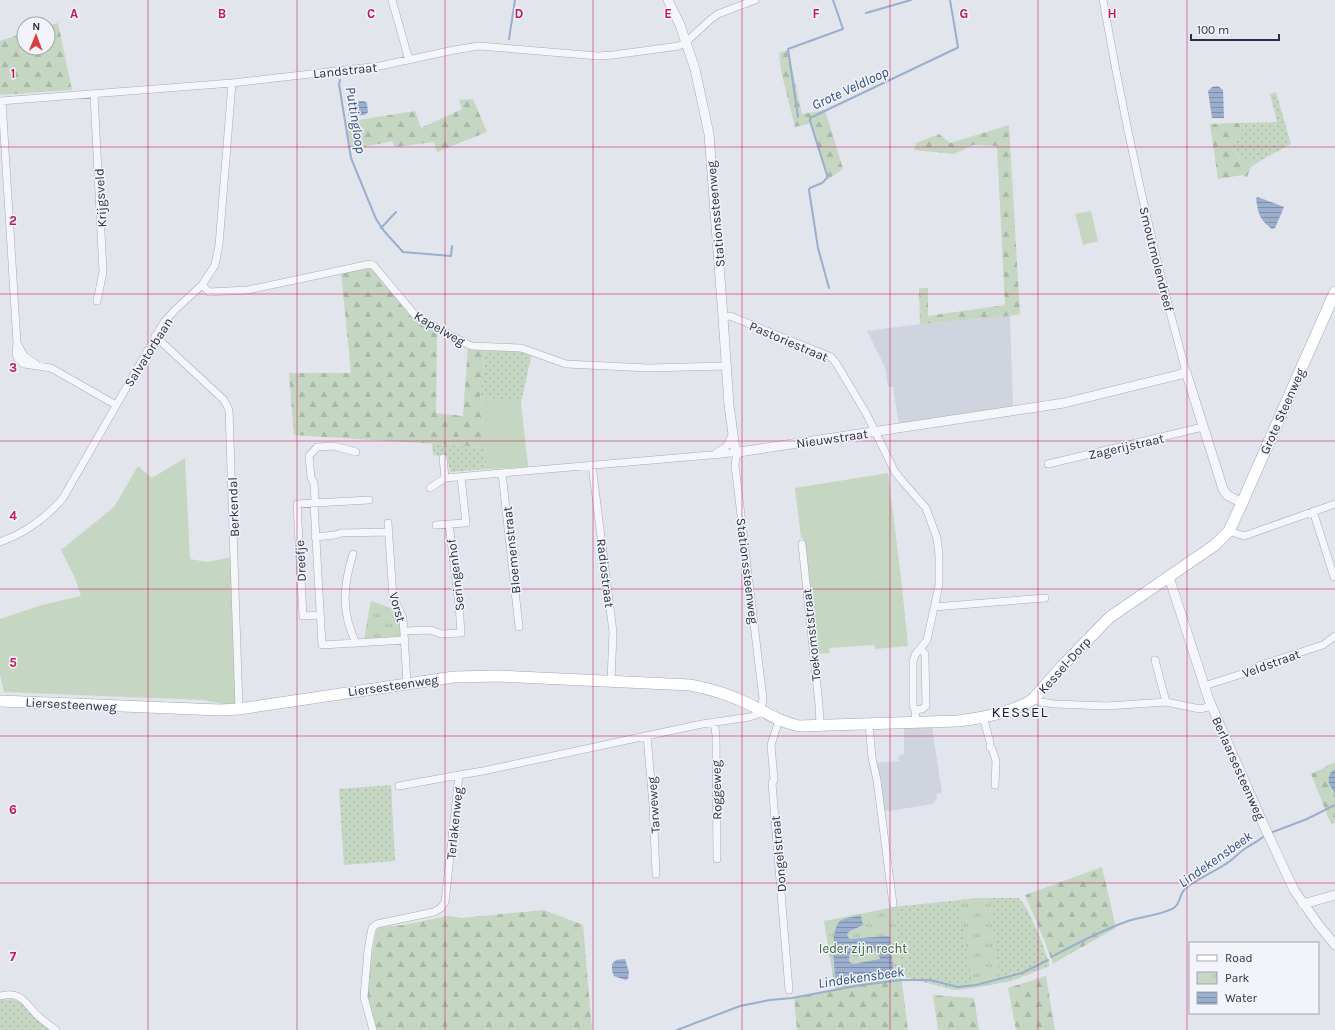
<svg xmlns="http://www.w3.org/2000/svg" width="1335" height="1030" font-family="Karla,sans-serif">
<style>
.built{fill:#d0d4de}
.grass{fill:url(#grass-dots)}
.forest{fill:url(#forest-firs)}
.park{fill:url(#park-tufts)}
.garden{fill:#c5d6c2}
.water{fill:url(#water-rules);fill-rule:evenodd}
.lines{fill:none;stroke-linecap:round;stroke-linejoin:round}
.stream{stroke:#9aaece;stroke-width:2}
.minor-casing{stroke:#a6abb7;stroke-width:8}
.tertiary-casing{stroke:#a6abb7;stroke-width:10}
.primary-casing{stroke:#a0a7b9;stroke-width:12}
.minor{stroke:#f5f6f9;stroke-width:7}
.tertiary{stroke:#f5f6f9;stroke-width:9}
.primary{stroke:#fff;stroke-width:11}
.grid{fill:none;stroke:#c2185b;stroke-width:1;stroke-opacity:0.55}
.labels{text-anchor:middle;stroke-width:3;stroke-linejoin:round;paint-order:stroke}
.street-label{font-size:13px;fill:#283045;stroke:#f2f4f9}
.park-label{font-size:13px;fill:#386234;stroke:#f2f4f9}
.water-label{font-size:14px;font-style:italic;fill:#2e4a7d;stroke:#f2f4f9}
.quarter-label{font-size:15px;letter-spacing:1px;fill:#1b2136;stroke:#f2f4f9}
.grid-label{font-size:13px;text-anchor:middle;font-weight:bold;fill:#c2185b;stroke:#f2f4f9;stroke-width:3;stroke-linejoin:round;paint-order:stroke}
</style>
<defs>
<pattern id="grass-dots" width="8" height="8" patternUnits="userSpaceOnUse"><rect width="8" height="8" fill="#c5d6c2"/><path d="M2 2h.1M6 6h.1" fill="none" stroke="#a9b8a8" stroke-width="1.8" stroke-linecap="round"/></pattern>
<pattern id="forest-firs" width="22" height="20" patternUnits="userSpaceOnUse"><rect width="22" height="20" fill="#c5d6c2"/><path d="M5 1l3.5 6h-7zM16 11l3.5 6h-7z" fill="#a9b8a8"/></pattern>
<pattern id="park-tufts" width="24" height="20" patternUnits="userSpaceOnUse"><rect width="24" height="20" fill="#c5d6c2"/><path d="M3 7l-1-3M5 7V3M7 7l1-3M15 17l-1-3M17 17v-4M19 17l1-3" fill="none" stroke="#a9b8a8"/></pattern>
<pattern id="water-rules" width="6" height="5" patternUnits="userSpaceOnUse"><rect width="6" height="5" fill="#9aaece"/><path d="M0 2.5h6" fill="none" stroke="#7e8ea9"/></pattern>
</defs>
<rect width="100%" height="100%" fill="#e2e5ec"/>
<path class="built" d="M1010,316l3,91 -114,18 -6,-38h-5l-3,-20 -18,-36 53,-7z
M932,727l10,66 -6,1 1,4 -4,6 -51,8 -6,-49 23,-2 -1,-5 6,-2v-26z"/>
<path class="grass" d="M1276,92l15,52 -31,17 -2,-3 -16,5 -10,-19 10,-14 -3,-7 38,-1 -7,-28z
M500,350h15l17,3 -11,49 -41,-5 5,-46z
M432,444l53,3 2,22 -37,3 -3,-16 -14,-1z
M391,785l4,76 -51,4 -5,-76z
M978,898h41c12,13 25,50 31,68l-39,15 -45,8 -12,1 -53,-14 -7,-69z
M12,999l11,5 29,26h-52v-30z"/>
<path class="forest" d="M58,23l14,67 -72,5v-54l24,-8v15h24v-22z
M788,50l14,64 23,-4 18,59 -15,10 -17,-56 -16,4 -14,-56 -2,-18z
M473,99l14,33 -50,20 -3,-10 -39,5 -3,-6 -41,9 -5,-28 69,-11 6,17 41,-19 -3,-9z
M1239,123l3,7 -10,14 9,18 18,-4 1,3 -9,6 -4,10 -5,-2 -24,4 -8,-55z
M1009,125l11,189 -10,2 -90,8 -1,-36h9v28l77,-11 -8,-159 -24,-1 -19,9 -40,-4 2,-7 23,-9 11,9z
M364,268h7l36,44 10,9 20,10 -1,82 27,3 5,-69 17,4 -5,46 5,50 -191,-12 -5,-62h62l-10,-100z
M1335,762v7l-6,5 1,14 5,5v30l-4,1 -20,-50z
M1102,867l14,61 -50,28 -13,8 -8,-22 -20,-47z
M544,910l39,15 9,105h-215l-11,-34 1,-13 9,-53 4,-3 23,-2 45,-9 15,2z
M901,976l7,54h-111l-3,-32z
M1046,976l9,54h-39l-8,-42z
M933,995l41,3 5,32h-41z"/>
<path class="park" d="M371,601l25,9c4,8 7,19 3,27l-35,2z
M978,898h12l10,85 -27,5 -15,-88z
M894,907l7,69 -66,14 -11,-69z"/>
<path class="garden" d="M1091,211l7,30 -15,4 -8,-31z
M480,397l41,5 7,65 -41,2z
M185,458l5,101 17,3 25,-5 4,146 -13,1 -20,-4 -199,-8 -4,-17v-56l42,-14 39,-9 -6,-18 -14,-28 53,-43 24,-41 14,12z
M888,473l14,114 6,59 -33,3 -1,-4 -45,3 1,5 -15,1 -12,-115 -2,-2 -6,-49z"/>
<path class="water" d="M1218,86l5,4 1,28h-12l-4,-27 4,-4z
M360,101h4l3,2 1,9 -3,3 -17,1v-6l5,-2 4,-6z
M1258,197l26,10 -9,21 -3,1c-13,-10 -14,-16 -16,-31z
M1335,769v24c-6,-7 -8,-12 -5,-20z
M861,916l2,9 -13,6 -3,3 1,3 2,2 36,-3 4,1 3,31 -1,3 -7,4 -46,6 -4,-5c-1,-13 -5,-46 5,-55 5,-4 15,-4 21,-5zM878,951l2,8 -26,5 -5,-2v-6l1,-2z
M625,959l4,13 -1,7 -3,1 -11,-4 -2,-5v-7l4,-4z"/>
<g class="lines">
<path class="stream" d="M866,13l45,-13
M509,39l6,-39
M340,80l-1,4 12,74 25,61 8,12 19,21 48,4 1,-10
M798,117l-10,-68 55,-20 -10,-29
M381,228l15,-16
M829,288l-11,-40 -9,-58 1,-2 12,-5 5,-5v-3l-17,-54v-3l147,-70 1,-1 -8,-47
M1270,833l37,-14 28,-14
M1051,957c25,-13 51,-27 77,-36 12,-4 38,-7 47,-14 6,-5 4,-14 12,-20 12,-9 25,-14 37,-22 8,-4 14,-12 22,-17 6,-4 11,-6 17,-11
M677,1030l63,-24 30,-6 22,-2 69,-13 41,-5h28l28,7 18,-2 46,-12 26,-13"/>
<defs>
<path id="minor" d="M392,0l17,60
M1103,0c22,125 49,249 83,372
M94,94l9,178 -6,29
M0,101l232,-18 148,-17 74,-16 25,-4 119,10 15,-1 66,-9 7,-4 24,-22 8,-6 37,-14
M2,101l15,242 -1,11 2,5 6,5 27,4 65,37
M202,285l7,7 39,-2 122,-26 4,2 41,49 7,5 49,26 50,2 45,16 82,4 78,-2
M723,317l7,-1 101,41 5,6 30,50 29,59 9,11 22,25 11,30 2,17v30l-12,55 -12,15 -2,6v45l2,4 1,13
M155,336l69,64 5,10 10,299
M17,343l7,13 13,9
M356,452l-22,-6 -17,1 -8,9 2,22 3,5 1,18 -1,3 8,141 83,-5
M716,453l11,-7 5,-11
M443,458l2,20
M1048,464l155,-37
M592,465l21,167 -2,49
M502,473l17,154
M430,488l15,-10 277,-24 17,-2
M1313,511l21,66
M388,523l5,74 10,21 4,65
M436,525l13,-1
M1229,531l15,5 91,-32
M315,537l20,-2 6,-2 48,-1
M0,542c25,-9 46,-24 63,-44l101,-176 12,-13 26,-24 13,-20 4,-20 13,-162
M802,544l17,161 1,21
M353,554c-10,32 -12,58 3,89
M934,607l111,-9
M320,615l-17,1 -6,-112 72,-4
M404,631l27,-1 10,4 20,-1 -2,-28 -10,-81 17,-1 -5,-46
M1155,660l11,42
M1204,686l47,-15 7,-5 65,-21 12,-9
M1034,698l6,4 15,2 52,2 59,-4 34,7 12,-3
M915,710l7,-1 4,-3 -1,-49v-3l-4,-5
M983,717l7,25v6l2,1 4,12 -1,24
M779,720l-8,25 3,35 -2,3 17,207
M714,722l2,13 1,124
M869,724l3,34 5,22 16,124
M647,736l6,69 3,69
M399,786l60,-11
M0,996c22,-5 24,6 36,18 6,6 13,11 20,16
M373,1030l-9,-33 4,-47 4,-22 5,-4 57,-12 7,-4 4,-6 14,-127 24,-4 219,-47 48,-7 8,-3 4,-9 1,-6 -28,-234 1,-7 3,-6"/>
<path id="tertiary" d="M668,0l12,25 15,44 14,65 14,183 6,88 6,44 4,3 325,-49 114,-28 8,-3 37,117 4,6 15,8
M1169,577l40,123 56,128 29,62 24,34 17,21
M1303,904l32,-9"/>
<path id="primary" d="M0,701l220,9 19,-1 215,-32 45,-1 191,9c23,4 43,11 63,21 15,8 28,16 46,20l158,-5c20,-2 63,-10 77,-23l31,-35 45,-46 105,-72 14,-14 13,-28 93,-211"/>
</defs>
<use href="#minor" class="minor-casing"/>
<use href="#tertiary" class="tertiary-casing"/>
<use href="#primary" class="primary-casing"/>
<use href="#minor" class="minor"/>
<use href="#tertiary" class="tertiary"/>
<use href="#primary" class="primary"/>
</g>
<path class="grid" d="M148,0v1030M297,0v1030M445,0v1030M593,0v1030M742,0v1030M890,0v1030M1038,0v1030M1187,0v1030M0,147h1335M0,294h1335M0,441h1335M0,589h1335M0,736h1335M0,883h1335"/>
<g class="labels">
<g class="street-label">
<text transform="translate(345 70) rotate(-6)" y="5">Landstraat</text>
<text transform="translate(100 198) rotate(-93)" y="5">Krijgsveld</text>
<text transform="translate(715 214) rotate(-95)" y="5">Stationssteenweg</text>
<text transform="translate(1157 259) rotate(76)" y="5">Smoutmolendreef</text>
<text transform="translate(440 328) rotate(30)" y="5">Kapelweg</text>
<text transform="translate(789 341) rotate(23)" y="5">Pastoriestraat</text>
<text transform="translate(148 352) rotate(-58)" y="5">Salvatorbaan</text>
<text transform="translate(1282 411) rotate(-66)" y="5">Grote Steenweg</text>
<text transform="translate(832 438) rotate(-8)" y="5">Nieuwstraat</text>
<text transform="translate(1126 446) rotate(-13)" y="5">Zagerijstraat</text>
<text transform="translate(233 507) rotate(-92)" y="5">Berkendal</text>
<text transform="translate(511 550) rotate(-96)" y="5">Bloemenstraat</text>
<text transform="translate(300 561) rotate(-93)" y="5">Dreefje</text>
<text transform="translate(748 571) rotate(83)" y="5">Stationssteenweg</text>
<text transform="translate(606 573) rotate(83)" y="5">Radiostraat</text>
<text transform="translate(455 575) rotate(-97)" y="5">Seringenhof</text>
<text transform="translate(398 607) rotate(74)" y="5">Vorst</text>
<text transform="translate(811 635) rotate(-96)" y="5">Toekomststraat</text>
<text transform="translate(1271 663) rotate(-20)" y="5">Veldstraat</text>
<text transform="translate(1064 665) rotate(-48)" y="5">Kessel-Dorp</text>
<text transform="translate(393 685) rotate(-8)" y="5">Liersesteenweg</text>
<text transform="translate(71 704) rotate(3)" y="5">Liersesteenweg</text>
<text transform="translate(1239 768) rotate(66)" y="5">Berlaarsesteenweg</text>
<text transform="translate(716 790) rotate(-91)" y="5">Roggeweg</text>
<text transform="translate(653 805) rotate(-94)" y="5">Tarweweg</text>
<text transform="translate(454 823) rotate(-84)" y="5">Terlakenweg</text>
<text transform="translate(778 854) rotate(-95)" y="5">Dongelstraat</text>
</g>
<g class="park-label">
<text x="863" y="953">Ieder zijn recht</text>
</g>
<g class="water-label">
<text transform="translate(850 88) rotate(-25)" y="5">Grote Veldloop</text>
<text transform="translate(356 120) rotate(81)" y="5">Puttingloop</text>
<text transform="translate(1215 859) rotate(-35)" y="5">Lindekensbeek</text>
<text transform="translate(861 977) rotate(-8)" y="5">Lindekensbeek</text>
</g>
<g class="quarter-label">
<text x="1020" y="717">KESSEL</text>
</g>
</g>
<g class="grid-label">
<text x="74" y="18">A</text>
<text x="222" y="18">B</text>
<text x="371" y="18">C</text>
<text x="519" y="18">D</text>
<text x="668" y="18">E</text>
<text x="816" y="18">F</text>
<text x="964" y="18">G</text>
<text x="1112" y="18">H</text>
<text x="13" y="78">1</text>
<text x="13" y="225">2</text>
<text x="13" y="372">3</text>
<text x="13" y="520">4</text>
<text x="13" y="667">5</text>
<text x="13" y="814">6</text>
<text x="13" y="961">7</text>
</g>
<rect x="1189" y="942" width="130" height="72" fill="#f2f4f9" stroke="#a1a6b1"/>
<rect x="1197" y="955" width="20" height="6" fill="#ffffff" stroke="#a1a6b1"/>
<text x="1225" y="962" font-size="12" fill="#283045">Road</text>
<rect x="1197" y="972" width="20" height="12" fill="url(#park-tufts)" stroke="#a1a6b1"/>
<text x="1225" y="982" font-size="12" fill="#283045">Park</text>
<rect x="1197" y="992" width="20" height="12" fill="url(#water-rules)" stroke="#a1a6b1"/>
<text x="1225" y="1002" font-size="12" fill="#283045">Water</text>
<g transform="translate(36 36) rotate(1)"><circle r="19" fill="#f2f4f9" stroke="#a1a6b1"/>
<path d="M0-3L7 15L0 10L-7 15Z" fill="#da3e45"/>
<text y="-6" font-size="11" font-weight="bold" text-anchor="middle" fill="#283045">N</text>
</g>
<path d="M1191 34v6h88v-6" fill="none" stroke="#283045" stroke-width="2"/>
<text x="1197" y="34" font-size="12" fill="#283045" stroke="#f2f4f9" stroke-width="3" paint-order="stroke">100 m</text>
</svg>
